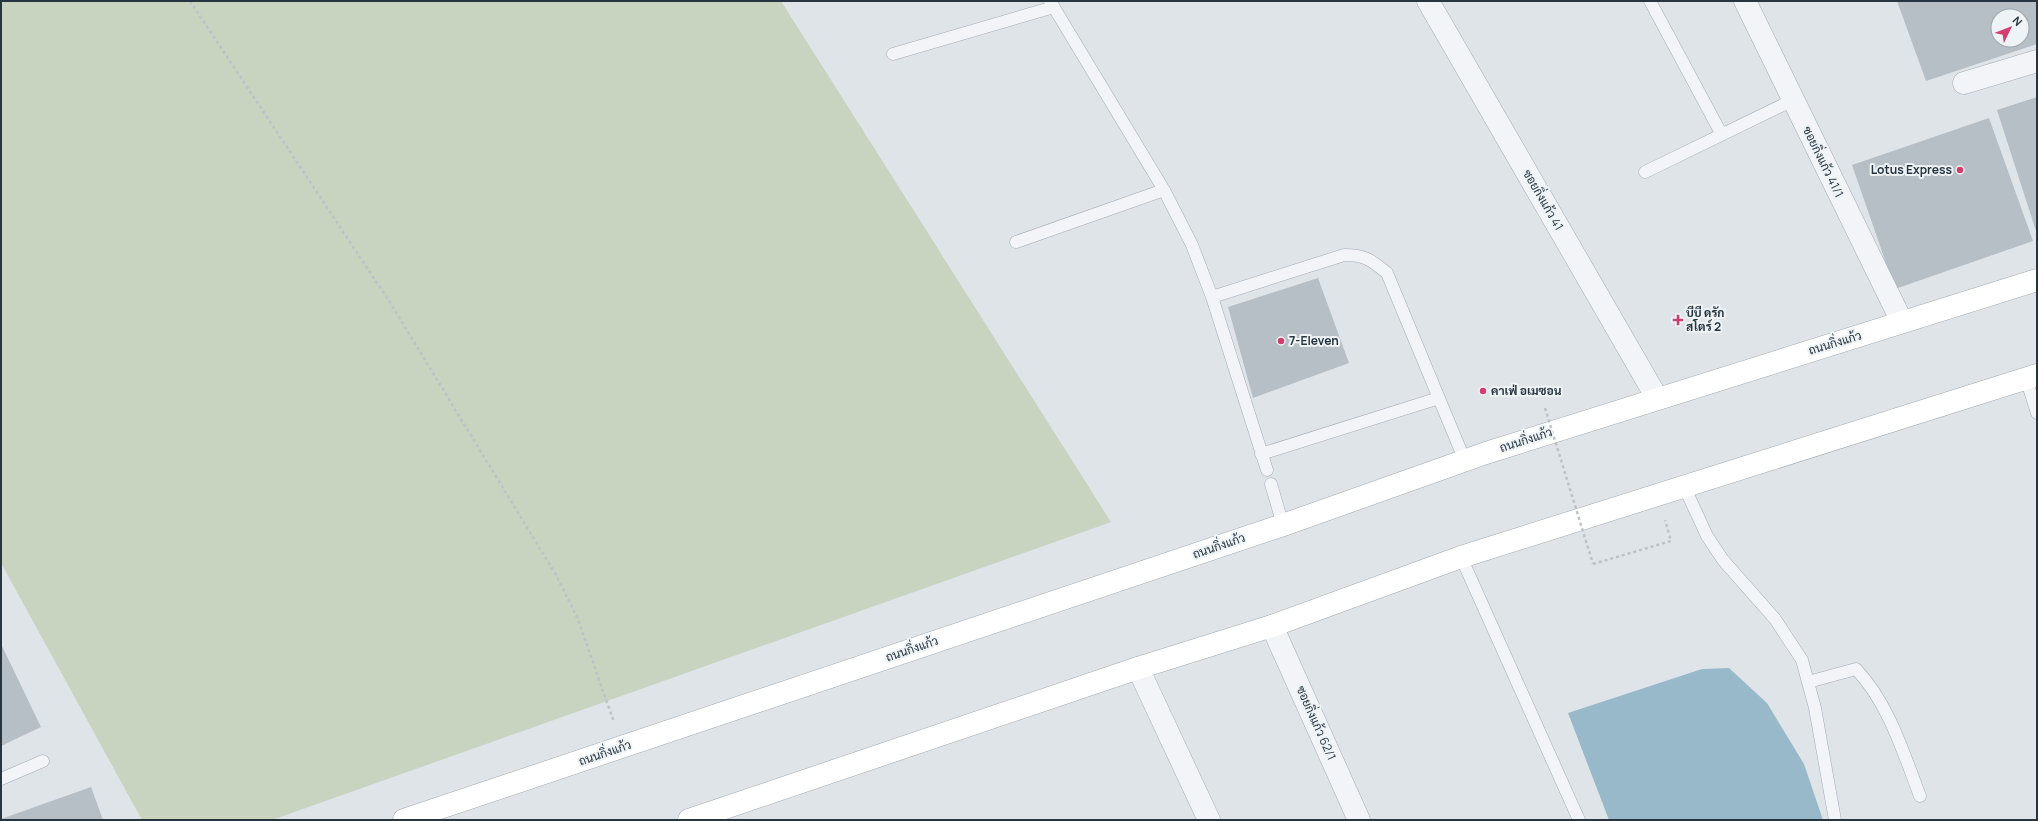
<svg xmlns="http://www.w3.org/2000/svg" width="2038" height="821" font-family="Manrope,Sarabun,sans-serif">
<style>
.green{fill:#c8d3c0}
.water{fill:#98b9ca}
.building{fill:#b6bec6;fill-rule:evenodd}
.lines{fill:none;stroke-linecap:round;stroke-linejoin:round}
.lane-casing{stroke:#a4acb3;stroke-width:13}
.street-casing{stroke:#a4acb3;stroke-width:23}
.primary-casing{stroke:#9eabb5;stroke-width:23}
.path{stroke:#bdc2c7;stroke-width:2.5;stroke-dasharray:3 3;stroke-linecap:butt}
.lane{stroke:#f2f4f7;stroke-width:12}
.street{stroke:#f2f4f7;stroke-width:22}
.primary{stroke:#fff;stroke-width:22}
.path-bridge{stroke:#bdc2c7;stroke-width:2.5;stroke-dasharray:3 3;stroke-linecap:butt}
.poi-dot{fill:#d23f6e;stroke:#eef3f6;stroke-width:1.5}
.labels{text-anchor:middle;stroke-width:4;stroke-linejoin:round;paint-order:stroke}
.street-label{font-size:12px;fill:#273540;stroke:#eef3f6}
.poi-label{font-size:12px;font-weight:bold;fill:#273540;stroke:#eef3f6;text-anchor:start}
</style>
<rect width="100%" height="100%" fill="#dfe4e9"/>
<path class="green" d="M1,1h780l330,521 -839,298h-130l-141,-257z"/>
<path class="water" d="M1729,668l38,35 37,61 19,56h-214l-41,-107 134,-44z"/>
<path class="building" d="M1897,1h140v43l-111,37zM1998,16h24v24h-24z
M2037,97v137l-40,-124z
M1989,118l44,123 -138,48 -43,-124z
M1318,278l31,85 -96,35 -25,-91z
M1,644l40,83 -40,19z
M91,787l12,33h-102v-1z"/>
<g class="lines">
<defs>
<path id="lane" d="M1050,1l114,189 28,55 20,52 55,173
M1650,1l72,134
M893,54l161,-47
M1645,172l148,-72
M1016,242l148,-52
M1212,297l132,-42c22,0 27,5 43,18l78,188
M2026,378l11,35
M1261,454l178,-56
M1271,484l12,41
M1684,486l23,50 16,24 52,59 27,41 13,48 20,112
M1461,557l118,263
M1808,682l48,-13c33,35 47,83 64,127
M1,779l42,-18"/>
<path id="street" d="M1428,1l229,397
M1745,1l157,321
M1964,83l73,-22
M1272,626l87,194
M1138,668l71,152"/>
<path id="primary" d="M404,820l879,-295 203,-72 551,-173
M689,820l449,-152 134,-42 189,-69 576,-182"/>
</defs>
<use href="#lane" class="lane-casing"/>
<use href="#street" class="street-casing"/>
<use href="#primary" class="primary-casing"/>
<path class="path" d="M190,1l201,303 165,271 21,42 37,105
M1593,564l78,-23 -6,-21"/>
<use href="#lane" class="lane"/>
<use href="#street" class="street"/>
<use href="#primary" class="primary"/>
<path class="path-bridge" d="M1545,408l48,156"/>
</g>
<g class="poi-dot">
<circle cx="1960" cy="170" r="4"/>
<path d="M1676 314h4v4h4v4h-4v4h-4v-4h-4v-4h4z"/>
<circle cx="1281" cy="341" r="4"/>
<circle cx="1483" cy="391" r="4"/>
</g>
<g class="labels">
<g class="street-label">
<text transform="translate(1823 162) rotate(64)" y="4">ซอยกิ่งแก้ว 41/1</text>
<text transform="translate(1543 200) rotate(60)" y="4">ซอยกิ่งแก้ว 41</text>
<text transform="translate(1835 343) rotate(-17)" y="4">ถนนกิ่งแก้ว</text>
<text transform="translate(1526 440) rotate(-18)" y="4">ถนนกิ่งแก้ว</text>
<text transform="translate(1219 546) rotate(-19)" y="4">ถนนกิ่งแก้ว</text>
<text transform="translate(912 649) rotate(-19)" y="4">ถนนกิ่งแก้ว</text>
<text transform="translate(1316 723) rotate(66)" y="4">ซอยกิ่งแก้ว 62/1</text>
<text transform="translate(605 753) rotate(-19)" y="4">ถนนกิ่งแก้ว</text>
</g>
<g class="poi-label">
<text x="1952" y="174" text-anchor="end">Lotus Express</text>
<text x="1686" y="317">บีบี ดรัก<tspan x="1686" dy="14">สโตร์ 2</tspan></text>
<text x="1289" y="345">7-Eleven</text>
<text x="1491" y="395">คาเฟ่ อเมซอน</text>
</g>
</g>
<rect width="2038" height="821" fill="none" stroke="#273540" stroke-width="4"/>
<g transform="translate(2010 28) rotate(47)"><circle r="19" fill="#eef3f6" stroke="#9ea7ad"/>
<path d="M0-3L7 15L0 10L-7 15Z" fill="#d23f6e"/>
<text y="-6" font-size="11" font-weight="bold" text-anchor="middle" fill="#273540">N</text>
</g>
</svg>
